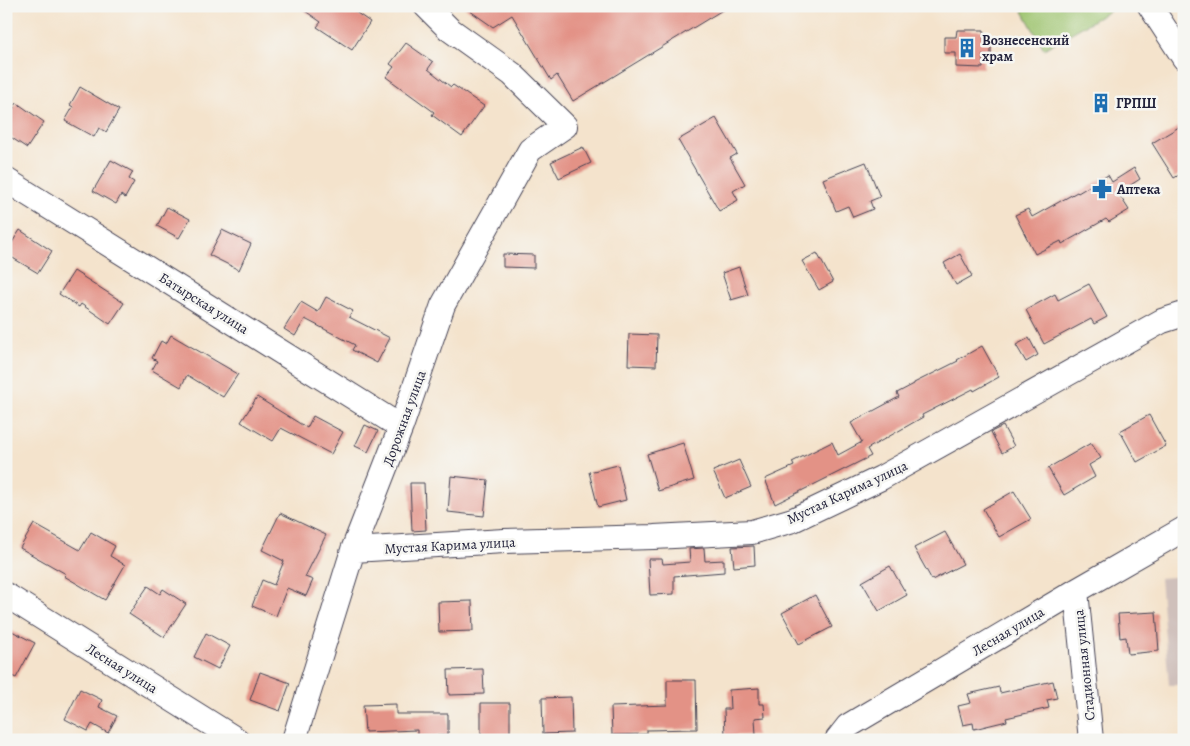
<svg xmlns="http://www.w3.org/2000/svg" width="1190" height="746" font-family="Alegreya,serif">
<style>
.industrial{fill:#cfc0bb}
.green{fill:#9ec46f;stroke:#607355}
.building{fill:#e39286}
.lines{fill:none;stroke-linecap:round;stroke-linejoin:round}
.minor-casing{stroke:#423f51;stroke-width:26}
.minor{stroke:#fff;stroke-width:24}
.labels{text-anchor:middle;stroke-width:5;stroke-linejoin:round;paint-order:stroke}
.poi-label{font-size:14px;font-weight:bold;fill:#22223b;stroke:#f6f6f2;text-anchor:start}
.street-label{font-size:14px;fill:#22223b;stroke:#f6f6f2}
</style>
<rect width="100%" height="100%" fill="#f6f6f2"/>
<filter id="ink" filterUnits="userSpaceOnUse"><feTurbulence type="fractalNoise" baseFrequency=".02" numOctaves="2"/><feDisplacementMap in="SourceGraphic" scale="10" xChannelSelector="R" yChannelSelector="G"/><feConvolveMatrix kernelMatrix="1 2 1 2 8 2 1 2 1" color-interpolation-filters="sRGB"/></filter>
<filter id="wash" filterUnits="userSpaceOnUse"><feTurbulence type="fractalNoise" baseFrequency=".0096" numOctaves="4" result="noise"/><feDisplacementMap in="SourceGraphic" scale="20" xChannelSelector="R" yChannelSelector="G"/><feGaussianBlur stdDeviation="1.12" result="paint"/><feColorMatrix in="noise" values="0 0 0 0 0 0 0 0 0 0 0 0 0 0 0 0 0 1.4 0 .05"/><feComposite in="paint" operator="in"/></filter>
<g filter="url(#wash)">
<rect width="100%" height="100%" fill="#f4e3cc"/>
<path class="industrial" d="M1184,576v109h-15l-9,-107z"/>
<path class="green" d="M1020,6h98l-74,43z"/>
<g id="blocks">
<path class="building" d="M298,6h49l23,16 -18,28 -35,-23 4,-5z
M463,6h266l-156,95 -16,-26 -6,5 -39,-65 -19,12z
M957,30h27v12h7v13h-8v13l-27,-1v-14h-12v-16h12z
M406,43l27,19 -5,7 23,18 2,-2 31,21 -22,31 -30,-22 2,-3 -48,-35 8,-10 -4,-3z
M80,87l39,23 -13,22 -7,-4 -5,9 -29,-16 8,-14 -3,-2z
M17,103l27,19 -17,26 -21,-14v-15z
M716,118l21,36 -7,4 15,26 -12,7 5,9 -19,11 -41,-71z
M1184,124v48l-10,6 -22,-35z
M583,147l8,16 -32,15 -8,-16z
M111,160l22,12 -4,7 5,3 -9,16 -4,-3 -5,9 -23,-13z
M866,162l14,35 -10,4 3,8 -20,8 -5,-11 -12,5 -13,-32z
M1134,168l6,11 -22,14 11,17 -20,12 -3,-3 -44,25 -1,-3 -26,13 -20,-39 13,-6 4,8 45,-25 1,1 30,-18 4,7z
M167,207l23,12 -11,19 -22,-12z
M20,230l32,21 -14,22 -32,-19v-2z
M222,230l29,14 -12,26 -30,-15z
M817,253l16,29 -14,8 -17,-29z
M503,254l31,1v13l-31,-1z
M960,254l12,22 -16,9 -12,-22z
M739,267l9,28 -17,5 -9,-27z
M74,271l50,32 -14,21 -29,-20 -2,3 -20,-13z
M1089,284l18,33 -13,7 -3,-5 -47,25 -18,-34 29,-16 3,6z
M326,297l27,14 -4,6 41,21 -13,25 -25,-13 3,-5 -50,-26 -10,17 -11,-7 17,-27 17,10z
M629,334l28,1 -1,31 -28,-1z
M171,335l67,39 -15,23 -36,-22 -6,12 -29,-17 5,-9 -5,-3 9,-17 5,3z
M1029,338l9,17 -12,7 -10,-17z
M982,346l17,31 -25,14 -1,-2 -51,26 1,2 -56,32 4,7 -96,48 -10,-25 29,-13 -2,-4 40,-20 6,13 24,-13 -11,-19 48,-26 -2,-4 17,-9v-1l44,-22 -1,-1z
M257,397l50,31 6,-12 30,16 -12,22 -50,-26 -8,13 -32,-19z
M1149,415l17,31 -29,16 -17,-31z
M365,425l13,6 -10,21 -13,-6z
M1003,426l11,20 -12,7 -11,-21z
M683,443l11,37 -36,11 -11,-37z
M1091,443l10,15 -12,7 6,12 -31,18 -16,-27z
M739,460l12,27 -26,11 -12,-27z
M618,465l8,35 -28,7 -9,-35z
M451,476l37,4 -4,36 -36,-4z
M410,483h14l2,47 -14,1z
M1014,491l17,28 -32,18 -16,-28z
M280,513l46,22 -21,42 8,3 -7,16 -19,-8 -11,28 -24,-10 10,-26 12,5 10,-24 -22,-11z
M34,524l46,26 11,-18 24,14 -5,10 15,9 -20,35 -41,-24 2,-2 -46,-26z
M945,532l18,32 -31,16 -18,-32z
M754,546l1,19 -21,2 -2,-20z
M704,548l1,13 19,-1v12l-50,4v18l-24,1 -2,-36h14l1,5 27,-2 -1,-13z
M890,566l17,29 -28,16 -17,-29z
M148,586l12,8 3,-5 23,15 -22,33 -35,-23z
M815,595l17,32 -33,17 -17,-31z
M472,601l1,30 -34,1 -1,-30z
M1156,612l3,39 -31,3 -2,-17 -6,1 -2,-24z
M6,628l29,15 -19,35 -10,-5z
M206,633l24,13 -12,23 -24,-12z
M483,669l1,25 -35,1 -1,-25z
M260,672l30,11 -10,28 -30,-11z
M667,680h29l1,49 -50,1v4l-35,1 -1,-28 56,-2z
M1053,681l4,17 -10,2 2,8 -43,10 1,3 -33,8 -1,-6 -10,2 -5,-19 13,-3 -3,-9 31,-7 1,6z
M759,688v16h5l1,13 -10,1 1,17 -31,1 -1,-27h6l-1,-19z
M80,689l22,11 -3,7 18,9 -9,17 -16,-9 -4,7 -23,-12z
M571,697l1,36 -29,1 -1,-36z
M481,703h29v32l-29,1z
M396,704v10h52v22h-31v-6l-52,2 -2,-27z"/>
</g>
</g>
<g filter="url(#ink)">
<use href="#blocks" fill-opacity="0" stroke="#423f51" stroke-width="1"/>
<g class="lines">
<defs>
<path id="minor" d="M1150,6l34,52
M6,180l395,247
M353,550l151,-9 150,-4 98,-5 41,-12 88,-42 281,-157 22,-7
M1076,591l15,149
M6,595l231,145
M294,740l59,-190 48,-123 42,-122 87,-155 35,-24 -53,-52 -63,-45 -23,-23
M837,740l11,-14 228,-135 108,-62"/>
</defs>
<use href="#minor" class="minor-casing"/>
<use href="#minor" class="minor"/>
</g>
</g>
<defs>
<symbol id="building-bare" viewBox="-9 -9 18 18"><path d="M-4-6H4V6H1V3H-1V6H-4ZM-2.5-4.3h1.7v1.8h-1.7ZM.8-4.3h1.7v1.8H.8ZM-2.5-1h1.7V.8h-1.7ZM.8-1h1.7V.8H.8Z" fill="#1f6fb2" stroke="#f6f6f2" stroke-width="2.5" paint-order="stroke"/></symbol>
<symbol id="pharmacy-bare" viewBox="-9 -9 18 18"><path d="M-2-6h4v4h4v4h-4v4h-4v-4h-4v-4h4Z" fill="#1f6fb2" stroke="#f6f6f2" stroke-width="2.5" paint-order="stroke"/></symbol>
</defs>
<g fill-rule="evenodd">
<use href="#building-bare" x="953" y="34" width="28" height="28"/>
<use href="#building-bare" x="1087" y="89" width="28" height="28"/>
<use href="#pharmacy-bare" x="1088" y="175" width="28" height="28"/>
</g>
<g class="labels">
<g class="poi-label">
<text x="982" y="45">Вознесенский<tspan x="982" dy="16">храм</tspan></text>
<text x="1116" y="108">ГРПШ</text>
<text x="1117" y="194">Аптека</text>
</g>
<g class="street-label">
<text transform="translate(204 303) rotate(32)" y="5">Батырская улица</text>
<text transform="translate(404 418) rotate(-70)" y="5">Дорожная улица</text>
<text transform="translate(847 492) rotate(-25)" y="5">Мустая Карима улица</text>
<text transform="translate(450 545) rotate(-3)" y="5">Мустая Карима улица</text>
<text transform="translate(1008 631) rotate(-31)" y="5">Лесная улица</text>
<text transform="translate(1084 665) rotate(-96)" y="5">Стадионная улица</text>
<text transform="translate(122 668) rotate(32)" y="5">Лесная улица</text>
</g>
</g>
<rect width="1190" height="746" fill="none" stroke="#f6f6f2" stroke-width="25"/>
</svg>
